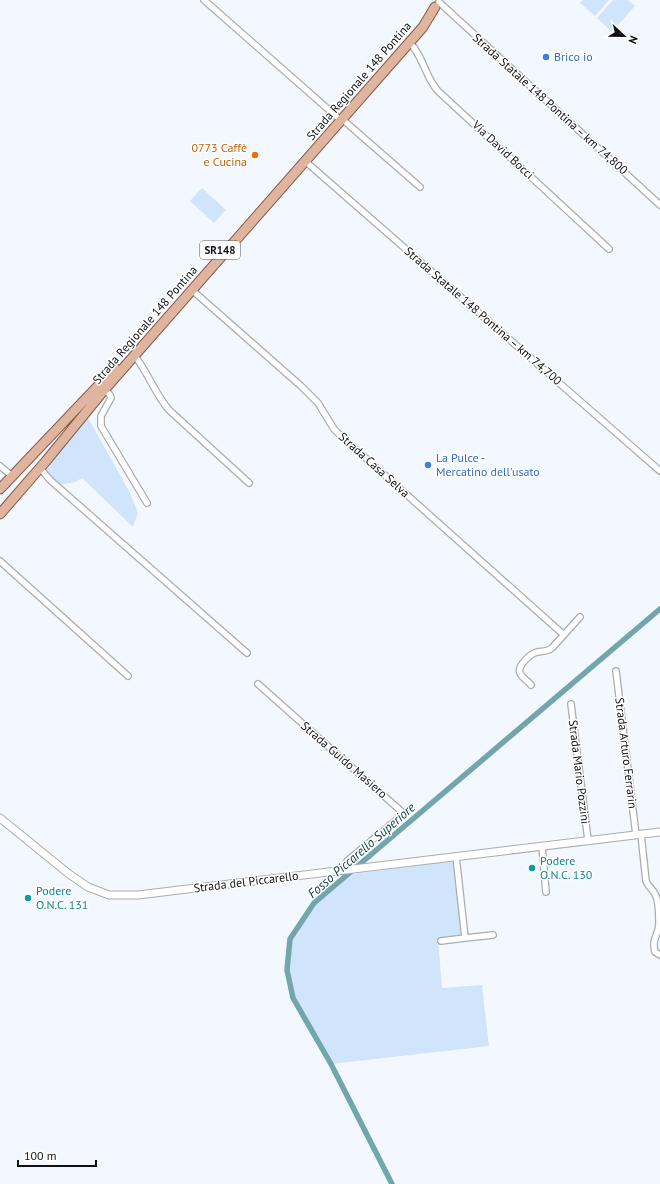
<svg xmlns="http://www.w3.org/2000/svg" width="660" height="1184" font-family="'PT Sans',sans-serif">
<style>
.green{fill:#d0e4fb}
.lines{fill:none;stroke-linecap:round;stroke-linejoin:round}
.canal{stroke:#72a6ab;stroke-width:5.5}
.minor-casing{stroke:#a8adb3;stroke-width:8}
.tertiary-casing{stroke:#a8adb3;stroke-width:9}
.primary-casing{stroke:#885b45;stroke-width:11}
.minor{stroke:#fff;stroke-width:5.5}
.tertiary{stroke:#fff;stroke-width:7}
.primary{stroke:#dfb5a0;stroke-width:9}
.shop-dot{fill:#3f7fe0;stroke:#fff;stroke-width:1.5}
.food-dot{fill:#e8710a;stroke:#fff;stroke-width:1.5}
.culture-dot{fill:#0f9aa8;stroke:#fff;stroke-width:1.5}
.labels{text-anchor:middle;stroke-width:3;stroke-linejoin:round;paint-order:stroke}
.shield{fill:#fff;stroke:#565859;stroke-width:1}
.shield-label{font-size:11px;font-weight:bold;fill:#0e1012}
.shop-label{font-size:12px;fill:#366cbe;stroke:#fff;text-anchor:start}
.street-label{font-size:12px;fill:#0e1012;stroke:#fff}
.food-label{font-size:12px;fill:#c56008;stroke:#fff;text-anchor:end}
.culture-label{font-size:12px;fill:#0d838f;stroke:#fff;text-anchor:start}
.water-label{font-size:13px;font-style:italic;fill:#073b3f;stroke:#fff}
</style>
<rect width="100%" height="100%" fill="#f3f8ff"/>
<path class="green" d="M583,0h26l-14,16 -15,-13z
M613,0h15l7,6 -23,26 -15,-14z
M202,188l24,22 -12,13 -24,-22z
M87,416l43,77 8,20 -5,14 -51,-49 -7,4 -17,3 -14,-15z
M453,861l8,75 -23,3 4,49 40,-3 7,61 -158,18 -38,-66 -6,-28 3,-31 24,-36 32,-28z"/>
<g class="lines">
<path class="canal" d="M392,1184l-61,-120 -38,-66 -6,-28 3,-31 24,-36 346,-294"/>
<defs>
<path id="minor" d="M204,0l133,117
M439,2l221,203
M409,42c14,13 16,35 29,49l171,158
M342,119l78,68
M305,161l355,310
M192,290l109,96 17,17 16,26 8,8 222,198
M134,355c14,17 21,39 35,55l80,73
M105,389l5,6 1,3 -10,18v10l46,77
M0,466l12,10
M40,468l10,12 197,173
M0,561l128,115
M616,671l20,164
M258,684l143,127 -1,6 -53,44 -4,9
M531,685c-3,-4 -9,-7 -11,-12 -3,-7 10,-19 17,-21 5,-1 10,0 15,-4l28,-31
M571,704l17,136
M641,834l5,47c2,6 7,8 9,13 4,7 4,20 4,28 1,12 -8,15 -4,30l5,3
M542,846l4,46
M465,938l28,-3
M441,941l24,-3 -9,-82"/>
<path id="tertiary" d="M0,818l69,56 19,13 21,8h29l522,-63"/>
<path id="primary" d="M0,489l115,-121
M0,514l46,-53 59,-72 318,-362 12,-20"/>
</defs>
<use href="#minor" class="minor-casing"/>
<use href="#tertiary" class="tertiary-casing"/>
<use href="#primary" class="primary-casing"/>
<use href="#minor" class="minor"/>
<use href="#tertiary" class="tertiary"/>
<use href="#primary" class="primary"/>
</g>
<g class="shop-dot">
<circle cx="546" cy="57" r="4"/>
<circle cx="428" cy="465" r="4"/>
</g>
<circle class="food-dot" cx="255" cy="155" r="4"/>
<g class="culture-dot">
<circle cx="532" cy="868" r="4"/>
<circle cx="28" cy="898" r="4"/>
</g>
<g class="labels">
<rect class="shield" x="200" y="241" width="40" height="18" rx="3"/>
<g class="shield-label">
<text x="220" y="254">SR148</text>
</g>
<g class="shop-label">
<text x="554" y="61">Brico io</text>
<text x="436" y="462">La Pulce -<tspan x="436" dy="14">Mercatino dell'usato</tspan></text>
</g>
<g class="street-label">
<text transform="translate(359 81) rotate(-49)" y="4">Strada Regionale 148 Pontina</text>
<text transform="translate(550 104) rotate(42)" y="4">Strada Statale 148 Pontina – km 74,800</text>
<text transform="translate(503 150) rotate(43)" y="4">Via David Bocci</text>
<text transform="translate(483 316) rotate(41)" y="4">Strada Statale 148 Pontina – km 74,700</text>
<text transform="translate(145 325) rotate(-49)" y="4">Strada Regionale 148 Pontina</text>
<text transform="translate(374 465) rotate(42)" y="4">Strada Casa Selva</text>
<text transform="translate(626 753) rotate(83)" y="4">Strada Arturo Ferrarin</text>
<text transform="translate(344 760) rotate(41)" y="4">Strada Guido Masiero</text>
<text transform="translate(579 772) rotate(83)" y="4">Strada Mario Pozzini</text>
<text transform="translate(246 882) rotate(-7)" y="4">Strada del Piccarello</text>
</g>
<g class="food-label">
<text x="247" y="152">0773 Caffè<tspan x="247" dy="14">e Cucina</tspan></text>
</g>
<g class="culture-label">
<text x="540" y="865">Podere<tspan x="540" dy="14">O.N.C. 130</tspan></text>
<text x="36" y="895">Podere<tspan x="36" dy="14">O.N.C. 131</tspan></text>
</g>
<g class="water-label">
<text transform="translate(361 850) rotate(-41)" y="5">Fosso Piccarello Superiore</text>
</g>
</g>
<g transform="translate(624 36) rotate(112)" stroke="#ffffff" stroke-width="3" paint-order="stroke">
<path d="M0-3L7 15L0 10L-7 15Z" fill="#0e1012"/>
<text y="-6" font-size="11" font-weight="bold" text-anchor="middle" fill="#0e1012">N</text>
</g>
<path d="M18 1160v6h78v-6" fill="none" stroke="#0e1012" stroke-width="2"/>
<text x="24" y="1160" font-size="12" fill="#0e1012" stroke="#ffffff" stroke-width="3" paint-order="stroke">100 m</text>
</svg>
